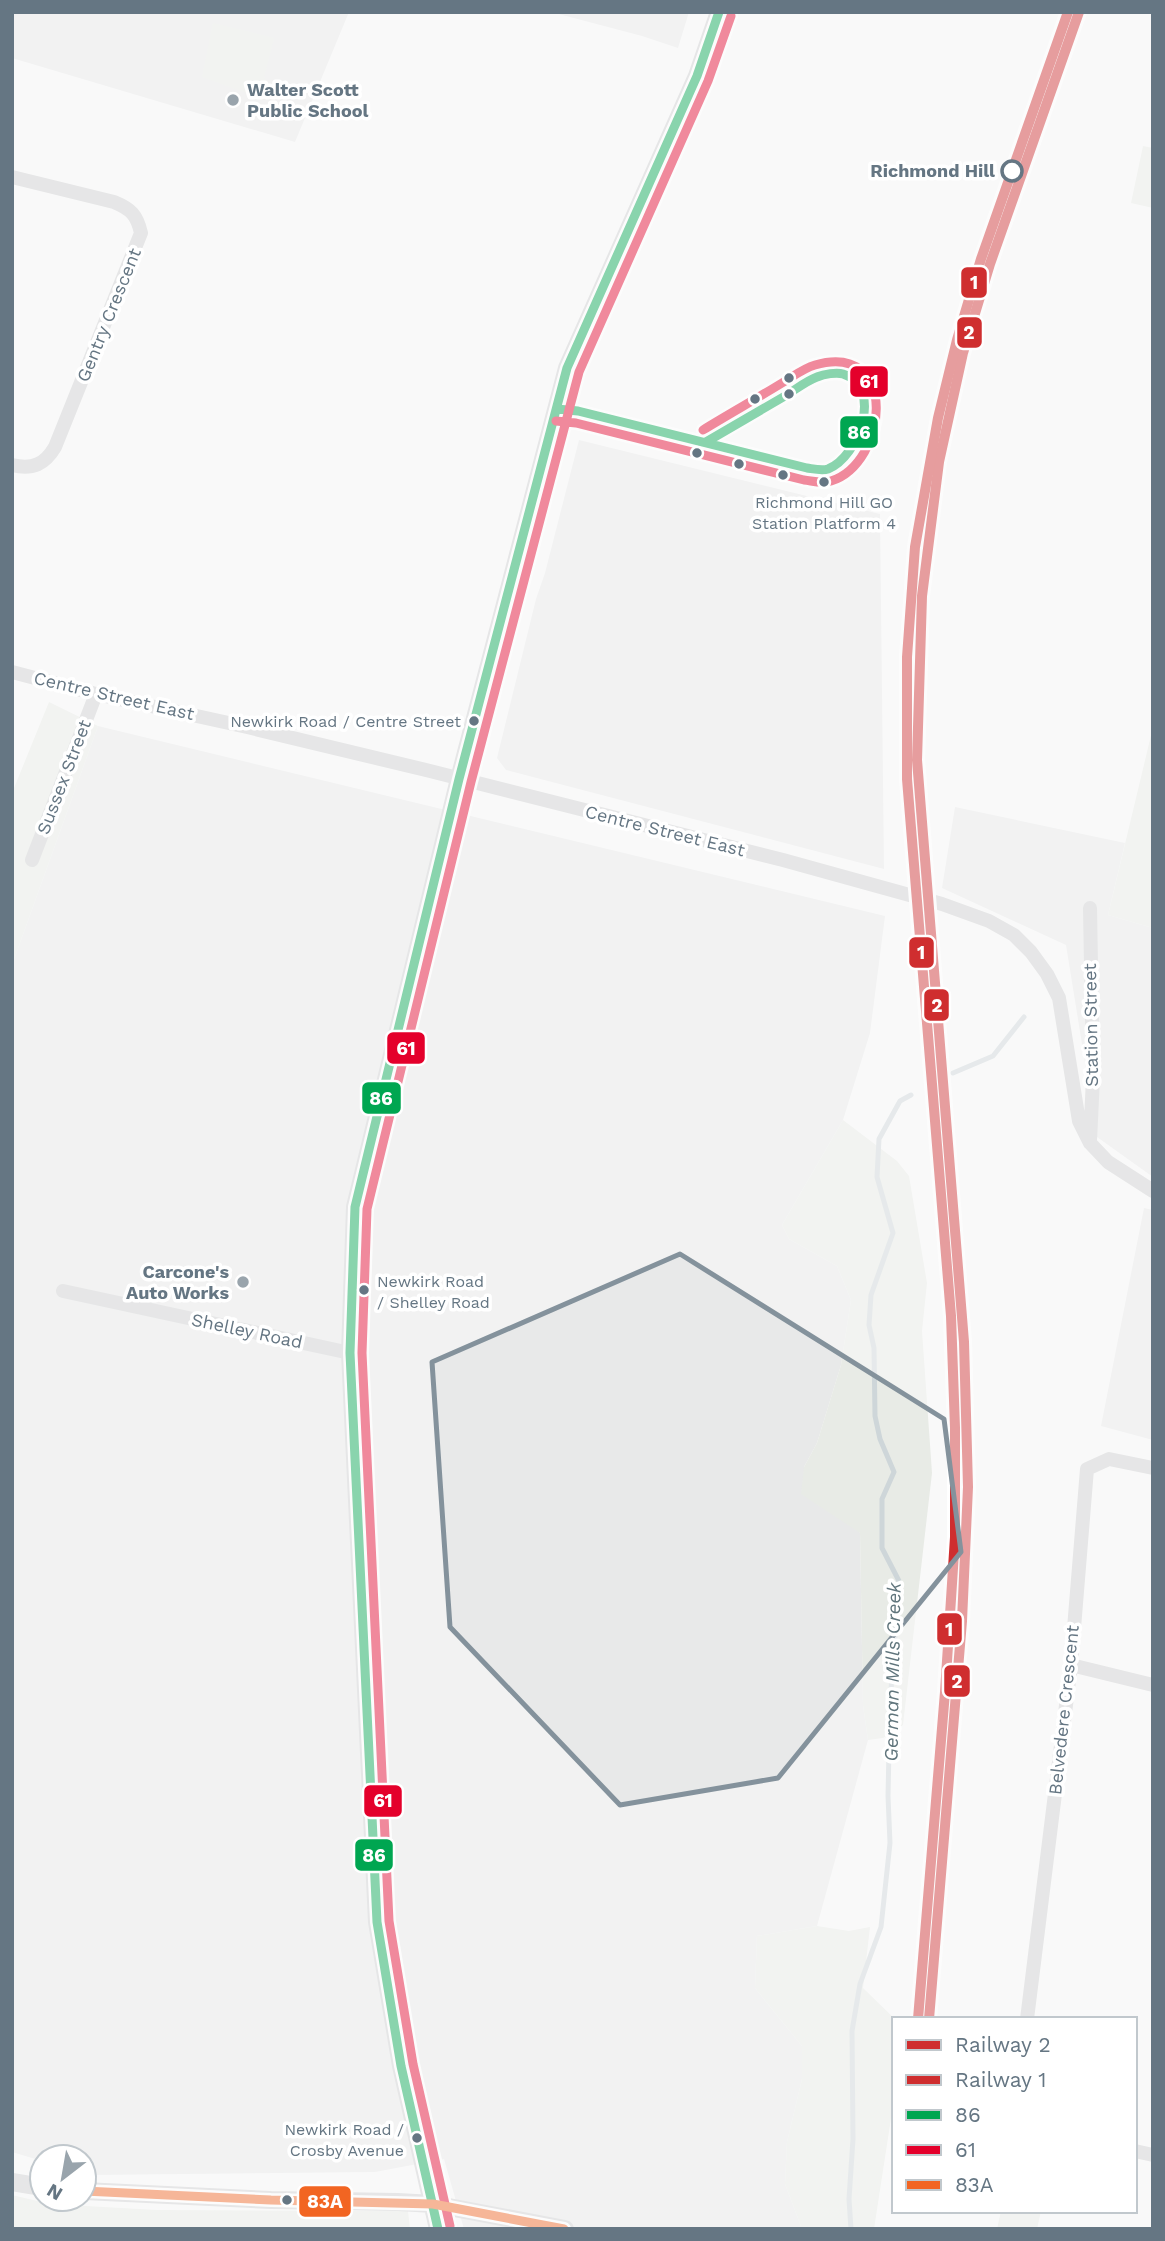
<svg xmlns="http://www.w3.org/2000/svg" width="1165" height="2241" font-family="'Work Sans',sans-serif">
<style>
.built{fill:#e8e9e9}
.green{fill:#e8ebe6}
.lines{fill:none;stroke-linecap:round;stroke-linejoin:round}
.stream{stroke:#ced6d9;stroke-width:5}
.minor{stroke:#cecfd0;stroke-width:14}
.tertiary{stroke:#cecfd0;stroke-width:18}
.bus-1-casing{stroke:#fff;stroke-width:14}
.bus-2-casing{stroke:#fff;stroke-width:14}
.bus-3-casing{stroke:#fff;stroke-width:14}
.bus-1{stroke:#00a651;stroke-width:9}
.bus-2{stroke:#e4002b;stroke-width:9}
.bus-3{stroke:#f26522;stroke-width:9}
.rail-1-casing{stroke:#fff;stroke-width:16}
.rail-2-casing{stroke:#fff;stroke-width:16}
.rail-1{stroke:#cf2e2f;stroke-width:10}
.rail-2{stroke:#cf2e2f;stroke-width:10}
.marked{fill:none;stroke:#84929c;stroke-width:5;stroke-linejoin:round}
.poi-dot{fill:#99a4ac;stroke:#fff;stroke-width:2.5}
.stop-dot{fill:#fff;stroke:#657683;stroke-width:3.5}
.bus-dot{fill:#657683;stroke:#fff;stroke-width:2.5}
.labels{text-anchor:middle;stroke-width:7;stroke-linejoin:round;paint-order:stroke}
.bus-label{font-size:16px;fill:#657683;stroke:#fff;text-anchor:end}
.poi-label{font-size:18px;font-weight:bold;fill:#657683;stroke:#fff;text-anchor:start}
.stop-label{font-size:18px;font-weight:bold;fill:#657683;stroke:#fff;text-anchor:end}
.street-label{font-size:18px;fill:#657683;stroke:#fff}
.water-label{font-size:19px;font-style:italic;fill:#60757c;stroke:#fff}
.line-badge{stroke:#fff;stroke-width:2.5}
.badge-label{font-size:19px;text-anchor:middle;font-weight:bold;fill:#fff}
</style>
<rect width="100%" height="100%" fill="#f9f9f9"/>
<path class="built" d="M12,12h337l-54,130 -283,-84z
M551,12h138l-11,36 -36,-12z
M579,440l301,74 4,355 -378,-99 -9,-12 39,-159 9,-26z
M98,726l787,190 -15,117 -27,87 -61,105 7,14 48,27 14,34 -10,65 -24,78 -13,24 56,66 3,172 5,35 -51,186 -60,10 -2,52 47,58v33l-15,63 -2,42 17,45h-338l-20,-70 -69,13 -285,3 -6,-2v-16h-42v4l-30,-9v-1187z
M955,807l170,36 -17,72 45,13v249l-56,-40 -31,-192 -124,-57z
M1144,1208l9,2v230l-52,-14z"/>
<path class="green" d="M213,23l61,15 -10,39 4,9 -4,13 -62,-22z
M1143,146l10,2v60l-22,-5z
M49,702l49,24 -86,239v-172z
M1153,727v201l-45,-13z
M843,1120l54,41 12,15 18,107 -5,48 10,142 -29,252 -20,13 -15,2 -5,-35 -3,-172 -59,-39 3,-27 13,-24 24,-78 10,-65 -14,-34 -48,-27 -7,-14z
M817,1926l32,5 21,-4 -7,61 32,31 -1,80 -20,130h-72l-17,-45 2,-42 15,-63v-33l-47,-58 2,-52z
M12,2195l38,9 107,6 251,1 2,18h-398z
M1001,2211h40l-4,18h-40z"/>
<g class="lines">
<path class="stream" d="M953,1073l40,-17 31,-39
M851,2229l-2,-30 4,-60 -1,-108 8,-47 21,-57 9,-84 -2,-47 2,-92 9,-123 -17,-33v-49l12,-27 -14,-33 -5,-23 -1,-68 -5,-23 2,-30 22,-62 -16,-56 2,-38 21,-38 11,-6"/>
<path class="minor" d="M12,177l102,25c17,7 23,13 27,31l-86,214c-10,17 -22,23 -43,18
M12,672l84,22 151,33 183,44 353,89 159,44 47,17 25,14 17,17 16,22 12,24 20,123 11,22 18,19 45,29
M32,860l64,-166
M1090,908l3,170 -3,63
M63,1291l287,62
M1071,1665l82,20
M1027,2019l44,-354 16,-196 22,-10 44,9
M1135,2151l18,4"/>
<path class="tertiary" d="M12,2182l30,5
M84,2191l187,9 127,2 35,2 132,25
M438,2229l-37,-163 -24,-144 -27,-569 5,-146 104,-428 108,-411 130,-292 22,-64"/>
<defs>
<path id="bus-1" d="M557,409l21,2 229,57c7,1 15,3 21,1 31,-12 56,-82 15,-95 -6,-2 -19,0 -26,3 -11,4 -22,13 -32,19 -26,15 -53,31 -79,46
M438,2229l-37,-163 -24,-144 -27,-569 5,-146 104,-428 108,-411 130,-292 22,-64"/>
<path id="bus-2" d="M556,421l20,2 228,57c9,1 18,4 27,1 57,-18 69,-140 -16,-116 -11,3 -23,12 -33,18 -26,16 -53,31 -79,47
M450,2226l-37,-162 -24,-143 -27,-568 5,-144 104,-427 108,-410 129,-291 23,-65"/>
<path id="bus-3" d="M84,2191l187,9 162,4 131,25"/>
</defs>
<use href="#bus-1" class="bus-1-casing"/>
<use href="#bus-2" class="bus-2-casing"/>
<use href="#bus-3" class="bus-3-casing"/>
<use href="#bus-1" class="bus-1"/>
<use href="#bus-2" class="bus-2"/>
<use href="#bus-3" class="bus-3"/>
<defs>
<path id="rail-1" d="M929,2019l33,-398 6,-134 -4,-145 -47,-582 5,-164 17,-134 24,-109 27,-89 89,-252"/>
<path id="rail-2" d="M918,2019l27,-327 10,-155v-109l-4,-112 -44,-537v-122l8,-110 23,-129 19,-78 24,-81 87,-247"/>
</defs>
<use href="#rail-1" class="rail-1-casing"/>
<use href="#rail-2" class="rail-2-casing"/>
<use href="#rail-1" class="rail-1"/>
<use href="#rail-2" class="rail-2"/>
</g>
<path d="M0 0H1165V2241H0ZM680,1254l264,165 17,133 -183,226 -158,27 -170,-178 -18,-265z" fill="#f9f9f9" fill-opacity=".55" fill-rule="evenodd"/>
<path class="marked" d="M680,1254l264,165 17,133 -183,226 -158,27 -170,-178 -18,-265z"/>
<g class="poi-dot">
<circle cx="233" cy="100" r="7"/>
<circle cx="243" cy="1282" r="7"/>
</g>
<circle class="stop-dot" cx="1012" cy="171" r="10"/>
<g class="bus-dot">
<circle cx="789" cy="378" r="6"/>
<circle cx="789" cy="394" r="6"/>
<circle cx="755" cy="399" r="6"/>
<circle cx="697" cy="453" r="6"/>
<circle cx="739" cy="464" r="6"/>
<circle cx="783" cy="475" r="6"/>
<circle cx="824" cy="482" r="6"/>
<circle cx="474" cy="721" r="6"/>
<circle cx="364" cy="1290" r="6"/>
<circle cx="417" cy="2138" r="6"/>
<circle cx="287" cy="2200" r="6"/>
</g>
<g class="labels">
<g class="bus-label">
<text x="824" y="508" text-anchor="middle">Richmond Hill GO<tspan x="824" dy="21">Station Platform 4</tspan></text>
<text x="461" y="727">Newkirk Road / Centre Street</text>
<text x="377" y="1287" text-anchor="start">Newkirk Road<tspan x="377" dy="21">/ Shelley Road</tspan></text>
<text x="404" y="2135">Newkirk Road /<tspan x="404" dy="21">Crosby Avenue</tspan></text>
</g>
<g class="poi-label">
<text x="247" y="96">Walter Scott<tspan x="247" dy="21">Public School</tspan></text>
<text x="229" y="1278" text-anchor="end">Carcone's<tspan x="229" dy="21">Auto Works</tspan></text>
</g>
<g class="stop-label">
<text x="995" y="177">Richmond Hill</text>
</g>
<g class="street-label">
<text transform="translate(109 315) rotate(-68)" y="6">Gentry Crescent</text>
<text transform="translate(114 696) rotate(13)" y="6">Centre Street East</text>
<text transform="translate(64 777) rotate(-69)" y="6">Sussex Street</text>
<text transform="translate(665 831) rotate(14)" y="6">Centre Street East</text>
<text transform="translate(1091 1025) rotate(-91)" y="6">Station Street</text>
<text transform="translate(247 1331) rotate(12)" y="6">Shelley Road</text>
<text transform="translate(1064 1710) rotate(-84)" y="6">Belvedere Crescent</text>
</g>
<g class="water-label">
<text transform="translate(892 1672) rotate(-89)" y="7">German Mills Creek</text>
</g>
</g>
<g class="line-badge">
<rect x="960" y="266" width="28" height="33" rx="7" fill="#cf2e2f"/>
<rect x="956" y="316" width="27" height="33" rx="7" fill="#cf2e2f"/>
<rect x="849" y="365" width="40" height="33" rx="7" fill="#e4002b"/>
<rect x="839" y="415" width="40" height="34" rx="7" fill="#00a651"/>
<rect x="908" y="936" width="27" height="33" rx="7" fill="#cf2e2f"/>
<rect x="923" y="988" width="27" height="34" rx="7" fill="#cf2e2f"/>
<rect x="386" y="1031" width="40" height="34" rx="7" fill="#e4002b"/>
<rect x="361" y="1081" width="41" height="34" rx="7" fill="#00a651"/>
<rect x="936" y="1612" width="27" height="34" rx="7" fill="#cf2e2f"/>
<rect x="943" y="1664" width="28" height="34" rx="7" fill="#cf2e2f"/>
<rect x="363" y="1784" width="40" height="34" rx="7" fill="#e4002b"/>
<rect x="354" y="1838" width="40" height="34" rx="7" fill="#00a651"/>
<rect x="298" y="2185" width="54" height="33" rx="7" fill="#f26522"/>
</g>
<g class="badge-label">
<text x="974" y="289">1</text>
<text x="969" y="339">2</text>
<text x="869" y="388">61</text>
<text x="859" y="439">86</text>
<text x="921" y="959">1</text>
<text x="937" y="1012">2</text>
<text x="406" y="1055">61</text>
<text x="381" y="1105">86</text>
<text x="949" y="1636">1</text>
<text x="957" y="1688">2</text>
<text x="383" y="1807">61</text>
<text x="374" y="1862">86</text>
<text x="325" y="2208">83A</text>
</g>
<rect width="1165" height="2241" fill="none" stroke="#657683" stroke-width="28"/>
<rect x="892" y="2017" width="245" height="196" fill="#ffffff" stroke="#c1c8cd" stroke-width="2"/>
<rect x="906" y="2040" width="35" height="10" fill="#cf2e2f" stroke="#c1c8cd" stroke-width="2"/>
<text x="955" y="2052" font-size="21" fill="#657683">Railway 2</text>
<rect x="906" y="2075" width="35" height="10" fill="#cf2e2f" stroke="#c1c8cd" stroke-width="2"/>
<text x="955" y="2087" font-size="21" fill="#657683">Railway 1</text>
<rect x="906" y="2110" width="35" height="10" fill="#00a651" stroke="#c1c8cd" stroke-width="2"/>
<text x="955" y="2122" font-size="21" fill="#657683">86</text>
<rect x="906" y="2145" width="35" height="10" fill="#e4002b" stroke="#c1c8cd" stroke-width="2"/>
<text x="955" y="2157" font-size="21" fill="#657683">61</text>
<rect x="906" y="2180" width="35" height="10" fill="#f26522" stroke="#c1c8cd" stroke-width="2"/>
<text x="955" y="2192" font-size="21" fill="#657683">83A</text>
<g transform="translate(63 2178) rotate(211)"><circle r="33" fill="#ffffff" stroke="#c1c8cd" stroke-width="2"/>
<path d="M0-5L12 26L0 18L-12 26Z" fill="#99a4ac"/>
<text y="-10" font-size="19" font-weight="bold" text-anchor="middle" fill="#657683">N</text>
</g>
</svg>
